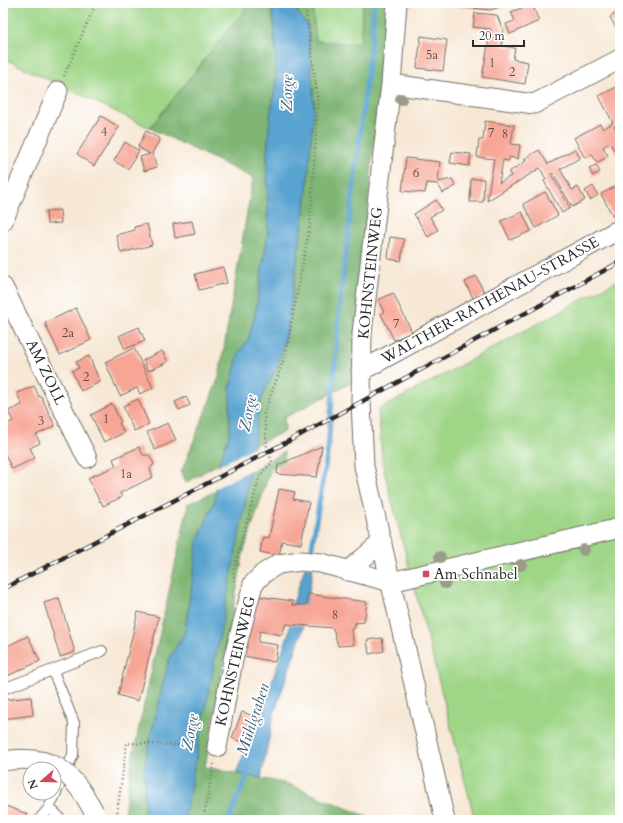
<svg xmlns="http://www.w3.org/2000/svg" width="623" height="823" font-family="Cardo,serif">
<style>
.green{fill:#9fd587;stroke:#658059}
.forest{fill:#7fb674;stroke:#557050}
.water{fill:#58a3d0;stroke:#42677e}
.pier{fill:#f7e8d5}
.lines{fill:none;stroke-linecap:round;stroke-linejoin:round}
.stream{stroke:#58a3d0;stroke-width:5}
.building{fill:#f7a696}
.lane-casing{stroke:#726d66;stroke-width:12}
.street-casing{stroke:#726d66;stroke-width:21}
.path{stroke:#726d66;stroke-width:2.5;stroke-dasharray:1 3;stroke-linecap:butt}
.lane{stroke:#fff;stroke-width:10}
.street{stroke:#fff;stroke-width:19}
.rail-casing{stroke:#2b2b2b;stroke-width:4.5}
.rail{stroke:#fff;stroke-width:3;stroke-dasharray:9;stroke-linecap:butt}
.street-bridge-casing{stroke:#726d66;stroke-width:21;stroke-linecap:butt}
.street-bridge{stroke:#fff;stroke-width:19}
.tree{fill:#9a9c87}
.poi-dot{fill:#d1495b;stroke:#fff;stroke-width:1.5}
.labels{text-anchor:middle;stroke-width:3.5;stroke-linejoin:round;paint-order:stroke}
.number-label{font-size:13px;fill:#5e4a46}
.street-label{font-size:15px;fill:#2b2b2b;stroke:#fff}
.poi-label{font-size:15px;fill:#2b2b2b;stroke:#fff;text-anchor:start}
.water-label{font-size:16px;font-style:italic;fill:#3f6175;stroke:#fff}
</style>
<rect width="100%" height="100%" fill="#fff"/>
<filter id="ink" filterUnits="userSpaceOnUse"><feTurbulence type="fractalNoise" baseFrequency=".025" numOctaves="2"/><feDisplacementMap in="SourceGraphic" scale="8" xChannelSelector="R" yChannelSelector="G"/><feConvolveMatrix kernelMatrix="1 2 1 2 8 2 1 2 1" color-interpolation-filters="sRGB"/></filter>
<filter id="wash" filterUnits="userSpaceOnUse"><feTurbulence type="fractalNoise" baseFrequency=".012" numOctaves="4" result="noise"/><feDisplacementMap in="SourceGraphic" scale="16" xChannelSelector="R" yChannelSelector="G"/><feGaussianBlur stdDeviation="0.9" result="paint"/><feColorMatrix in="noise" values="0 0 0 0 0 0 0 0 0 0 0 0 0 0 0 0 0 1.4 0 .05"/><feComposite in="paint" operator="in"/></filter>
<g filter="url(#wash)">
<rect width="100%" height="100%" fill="#f7e8d5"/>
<path class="green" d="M3,3h247l-100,125 -147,-70z
M312,3h51l-3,41 -45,-3z
M620,279v541h-145l-92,-353 -5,-57z"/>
<path class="forest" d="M250,3h21l4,29 1,51 -6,34 -3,38 1,79 -13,81 -7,25 -9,12 -9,36v45l-11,30 -33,20 -5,-10 38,-96 34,-199 -103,-50z
M297,3h15l4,38 44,3 3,-41h24l-36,380 -67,35 1,13 -33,15 8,-42 5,-14 12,-23 10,-36 20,-139 7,-89 -6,-77 -10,-13z
M284,452v9l-13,7 -28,86 -38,213 83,17 87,36h-191l65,-348z
M216,491l-1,9 -17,40 -13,92 -16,27 -24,102 -1,59h-21l9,-61 56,-253 -1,-2z"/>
<path class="water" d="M271,3h26l1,10 10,13 6,77 -7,89 -20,139 -10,36 -12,23 -5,14 -14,95 -62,321h-40l1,-59 24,-102 16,-27 13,-92 17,-40 4,-37 11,-30v-45l9,-36 9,-12 7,-25 13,-81 -1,-79 3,-38 6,-34 -1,-51z
M305,567l8,1 -11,64 -28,82 -13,64 -25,-5 24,-58 29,-83 5,-32z"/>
<path class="pier" d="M254,447l-2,22 -38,20 3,-22z"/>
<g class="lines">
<path class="stream" d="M310,559l18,-111 12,-146 32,-269 2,-30
M229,820l20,-49"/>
</g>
<g id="blocks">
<path class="building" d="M452,3h62l-24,7 -38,-4z
M532,4l7,17 -29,13 -4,-10 9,-3 -4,-9z
M620,11v24l-10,-18z
M475,13l22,2 6,16 -1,15 13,2 -2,11 15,3 -3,22 -43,-7 9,-48 -18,-2z
M421,36l26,4 -4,31 -26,-3z
M620,85v37l-6,4 6,10v20l-2,1 -8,-14 -7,4 5,9 -11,7 -5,-9 -7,4 -11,-20 26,-14 3,5 10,-6 -14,-27z
M101,116l18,11 -25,39 -17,-12z
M485,121l29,4 -3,19 9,1 -2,14 -9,-2v4l-6,-1 -4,23 12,-7 -2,-4 17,-11 -2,-2 15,-9 9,14 27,-15 5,9 -20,11 12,21 6,-3 7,13 -13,7 -19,-34 -2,1 19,34 -8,5 -18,-32 2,-2 -6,-11 -53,33 7,-42 -17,-2 2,-17h4z
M146,131l14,8 -8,14 5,14 -13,4 -4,-14 10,-3 -12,-7z
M125,142l14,9 -11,18 -14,-8z
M452,152l19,2 -2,12 -19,-3z
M406,158l34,4 -2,20 14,-3 4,7 -13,7 -5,-9 -11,-1 -2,10 -23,-2z
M596,165l4,7 -7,4 -4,-8z
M471,179h13l-1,23h-13z
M620,184v36l-4,2 -15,-28z
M593,186l5,9 -8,5 -5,-9z
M545,192l13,23 -22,13 -13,-24z
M436,200l6,10 -12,7 8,13 -10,7 -14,-23z
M60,210l1,13 -14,1 -1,-13z
M522,212l9,19 -21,9 -9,-19z
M192,221l3,13 -20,4 -2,-14z
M147,224l5,21 -31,8 -5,-18 19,-5 -1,-3z
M390,237l14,2 -3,22 -13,-2z
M223,267l4,16 -28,7 -4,-16z
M476,276l9,18 -11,6 -9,-18z
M393,293l19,39 -18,8 -13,-26 3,-2 -6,-12z
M76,308l15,32 -31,15 -15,-32z
M139,327l6,14 -20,8 -6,-13z
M134,348l19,40 -13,6 -3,-6 -17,8 -15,-34z
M162,351l6,11 -20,9 -5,-11z
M89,356l11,26 -19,9 -9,-20 7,-3 -3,-6z
M34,386l5,11 2,-1 14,30 -19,9 4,8 -10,5 5,10 -23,11 -9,-19v-24l10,-5 -5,-10 14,-6 -5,-12z
M186,397l4,8 -11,5 -4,-8z
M138,399l11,25 -15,7 -11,-25z
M112,404l9,18 -2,1 5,10 -20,9 -13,-27z
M168,423l8,17 -21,10 -8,-18z
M322,446l-5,31 -40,-3 1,-9z
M139,447l4,8h6l5,9 -4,5 3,8 -33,16 2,4 -19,9 -2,-5 -1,1 -12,-24 28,-12 -3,-7z
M279,489l16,3 -2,7 16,3 -8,42 -19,-3 -3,15 -19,-4 3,-15 6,1z
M308,594l59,8 -3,20 -9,1 -1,6h-3l3,16 -16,1 -5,-18 -47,-4 -4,11 -22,-4 -2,11 20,3 -3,17 -36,-7 16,-59 38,5 -1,4h14z
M59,598l16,54 -15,5 -16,-54z
M138,612l21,5 -21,84 -20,-6z
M28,636l12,25 -37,17v-30z
M382,638l2,13 -15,3 -2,-14z
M31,697l2,18 -30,4v-19z
M242,712l14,5 -10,27 -14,-6z
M3,805l24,9 -3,6h-21z"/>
</g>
</g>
<g filter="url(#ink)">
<use href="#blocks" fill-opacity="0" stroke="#726d66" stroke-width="1"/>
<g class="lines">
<defs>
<path id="lane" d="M3,689l99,-38
M49,808l9,8 2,4
M39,820l10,-12 24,-53 1,-32 -21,-52"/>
<path id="street" d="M397,3l-6,81 -29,249 -1,69 3,64 81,354
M391,84l143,20 86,-45
M3,221l55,-130
M3,287l84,171
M361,371l259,-142
M348,571l34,-29
M217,747l16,-87 20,-76 11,-11 14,-9 23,-3 20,2 70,19 229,-54"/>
</defs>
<use href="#lane" class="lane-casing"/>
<use href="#street" class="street-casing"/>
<path class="path" d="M64,76l32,-73
M235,581l-2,-9 27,-97 12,-13 -5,-16 -3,-32 21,-58 25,-131 8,-122 -13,-100
M23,779l7,1
M116,820l11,-77 74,3
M203,820l11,-56"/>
<use href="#lane" class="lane"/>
<use href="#street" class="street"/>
<defs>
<path id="rail" d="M3,589l282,-146 335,-181"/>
</defs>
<use href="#rail" class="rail-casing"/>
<use href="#rail" class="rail"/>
<defs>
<path id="street-bridge" d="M3,761c49,-8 69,10 91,51"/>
</defs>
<use href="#street-bridge" class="street-bridge-casing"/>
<use href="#street-bridge" class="street-bridge"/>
</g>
<g class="tree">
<circle cx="401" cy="99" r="6"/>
<circle cx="584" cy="550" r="6"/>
<circle cx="440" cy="557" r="6"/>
<circle cx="521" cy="565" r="6"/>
<circle cx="445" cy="583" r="6"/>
</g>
</g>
<rect class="poi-dot" x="422" y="570" width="8" height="8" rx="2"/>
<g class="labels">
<g class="number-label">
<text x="432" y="59">5a</text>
<text x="492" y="67">1</text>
<text x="512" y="76">2</text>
<text x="104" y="136">4</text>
<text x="491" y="137">7</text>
<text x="505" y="138">8</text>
<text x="416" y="177">6</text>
<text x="396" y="328">7</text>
<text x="68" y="337">2a</text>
<text x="86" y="381">2</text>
<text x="106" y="423">1</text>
<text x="41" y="425">3</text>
<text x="126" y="478">1a</text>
<text x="335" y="619">8</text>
</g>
<g class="street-label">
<text transform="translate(370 273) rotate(-84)" y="5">KOHNSTEINWEG</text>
<text transform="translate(490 300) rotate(-29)" y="5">WALTHER-RATHENAU-STRASSE</text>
<text transform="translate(46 372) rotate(64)" y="5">AM ZOLL</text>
<text transform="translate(235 661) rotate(-77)" y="5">KOHNSTEINWEG</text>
</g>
<g class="poi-label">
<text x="434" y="579">Am Schnabel</text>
</g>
<g class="water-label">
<text transform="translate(286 93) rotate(-89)" y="6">Zorge</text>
<text transform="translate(247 413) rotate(-79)" y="6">Zorge</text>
<text transform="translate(252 719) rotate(-72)" y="6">Mühlgraben</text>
<text transform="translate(189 732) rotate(-80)" y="6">Zorge</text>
</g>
</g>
<rect width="623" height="823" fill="none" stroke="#fff" stroke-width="16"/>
<g transform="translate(42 781) rotate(250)"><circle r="19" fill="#ffffff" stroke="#aaaaaa"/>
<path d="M0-3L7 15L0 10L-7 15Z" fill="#d1495b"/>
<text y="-6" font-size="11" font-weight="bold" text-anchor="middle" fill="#2b2b2b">N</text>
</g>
<path d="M473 40v6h51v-6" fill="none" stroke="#2b2b2b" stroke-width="2"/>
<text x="479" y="40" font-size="12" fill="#2b2b2b" stroke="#ffffff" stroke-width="3" paint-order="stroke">20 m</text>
</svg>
